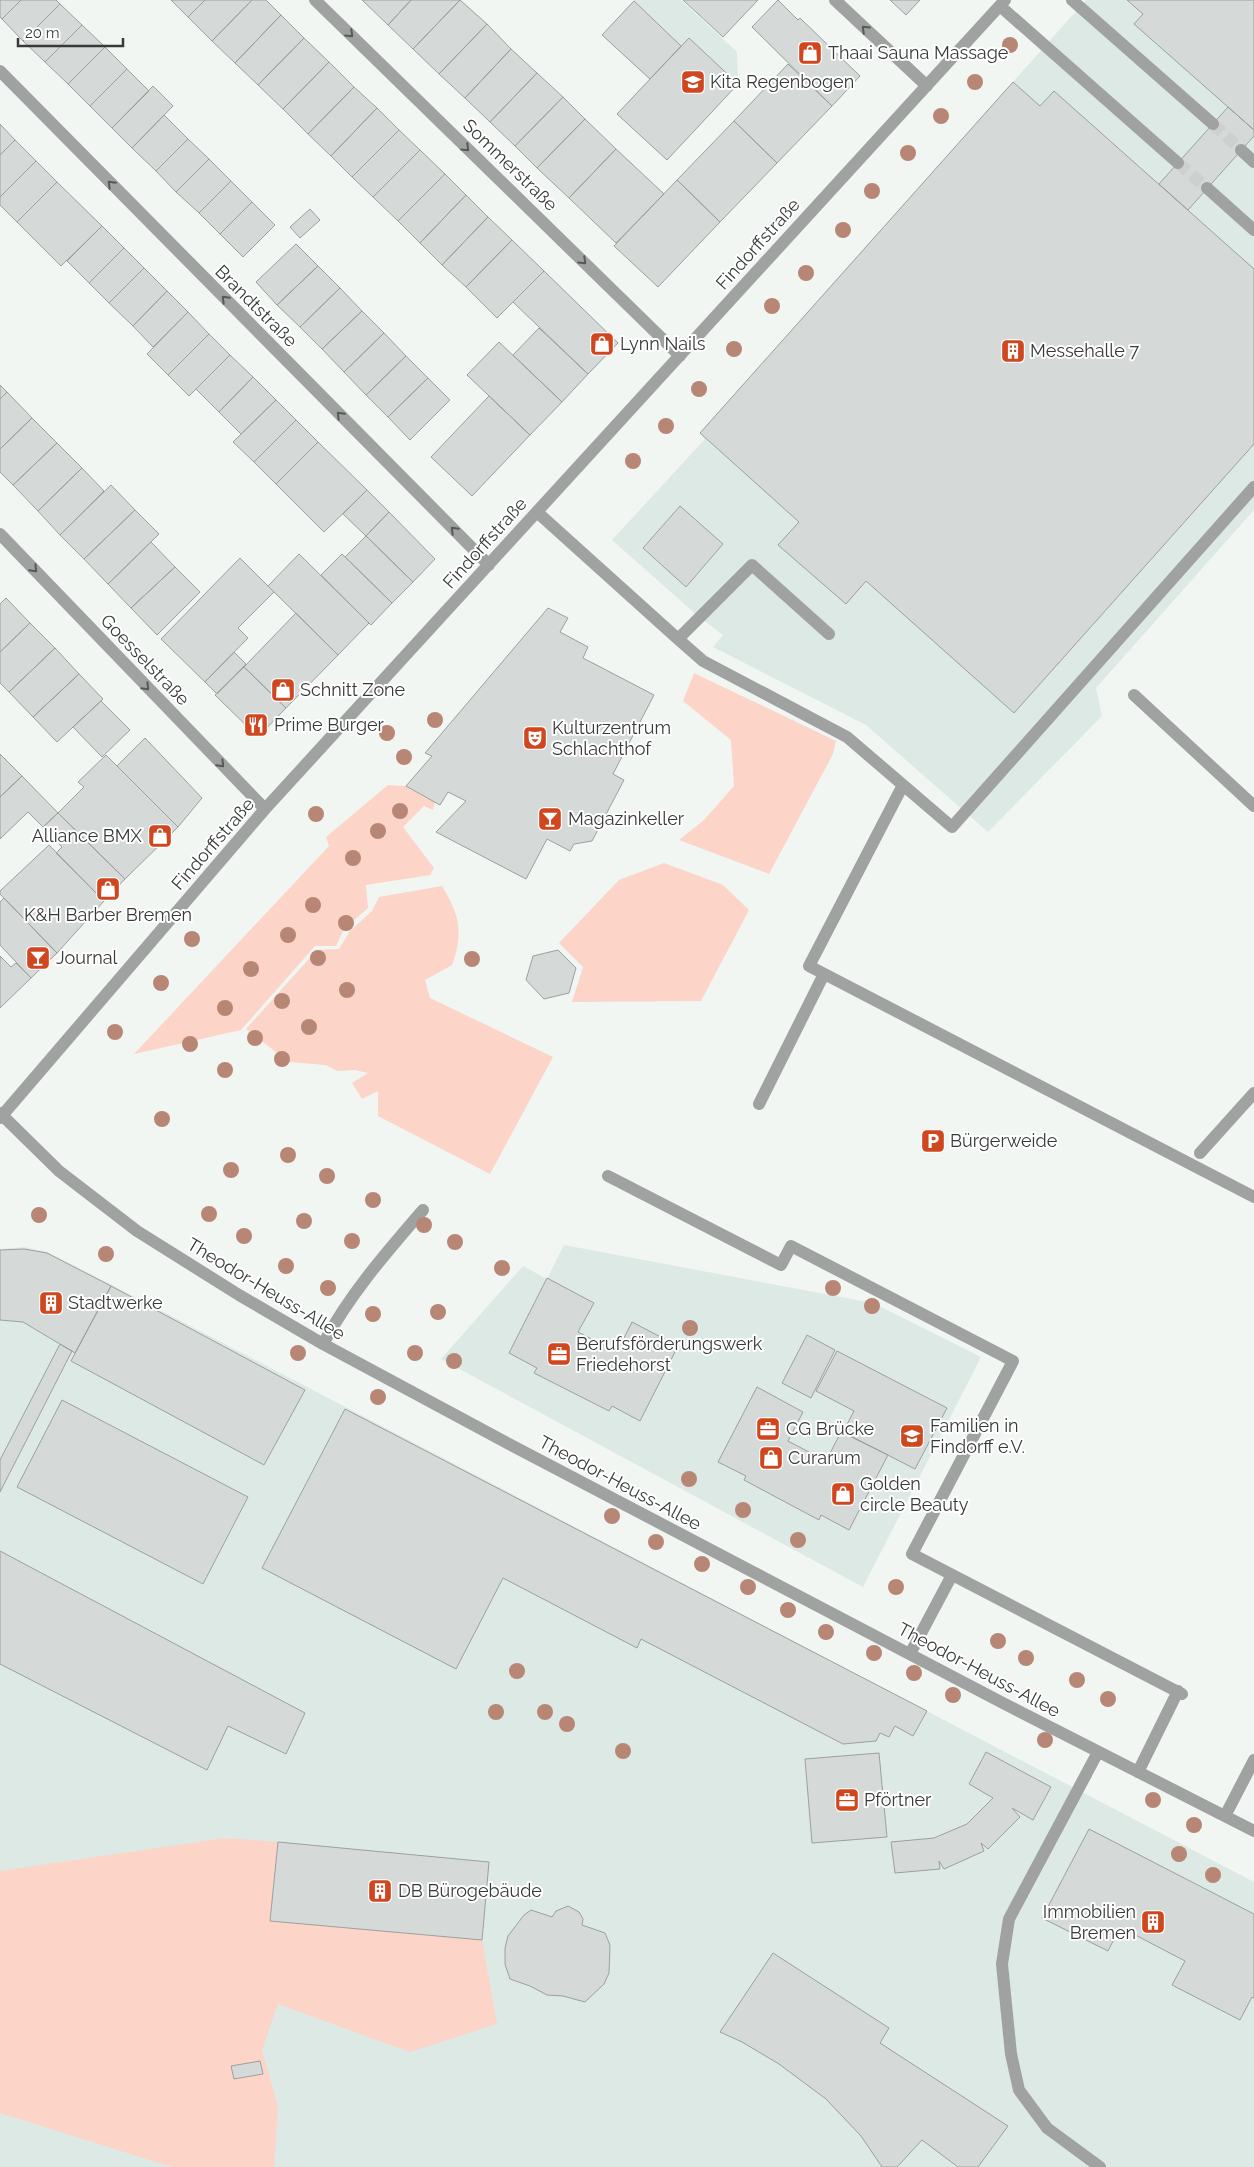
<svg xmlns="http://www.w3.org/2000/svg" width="1254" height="2167" font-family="Raleway,sans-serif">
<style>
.built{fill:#dde9e4}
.green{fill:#fcd4c8}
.building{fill:#d5d9d7;stroke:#9ca09e}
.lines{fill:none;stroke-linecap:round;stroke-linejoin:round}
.minor-tunnel{stroke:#ccd0ce;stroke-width:12;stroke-dasharray:12 6;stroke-linecap:butt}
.minor{stroke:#a0a1a1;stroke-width:12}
.tree{fill:#b88674}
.oneway{stroke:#575958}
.labels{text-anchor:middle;stroke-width:4;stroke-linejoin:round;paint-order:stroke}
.poi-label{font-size:18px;fill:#383a39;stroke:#fff;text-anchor:start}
.street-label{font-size:18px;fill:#383a39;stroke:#fff}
</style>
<rect width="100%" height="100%" fill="#f1f6f3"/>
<path class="built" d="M634,0h47l56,52 1,32 -71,76 -50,-46 32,-35 -47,-44z
M1086,0h168v510l-158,178 6,28 -114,116 -122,-107 -153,-78 10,-12 -24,-18 -87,-77 93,-101 -5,-6z
M564,1245l309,58 108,54 -118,230 -422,-228 82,-93 24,13z
M24,1247l23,5 65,33 1142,597v285h-1254v-918z"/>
<path class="green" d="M694,673l142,68 -3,13 -64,120 -90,-34 25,-20 30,-34 -3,-46 -48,-39z
M388,785l18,1 29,16 -2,8 -9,-4 -21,21 31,41 -4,7 -64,10 2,23 -24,21 -8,17h-21l-74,84 -107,24 195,-208 -3,-9z
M664,863l59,22 26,25 -48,91 -129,1 11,-35 -24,-24 60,-63z
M442,886c17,28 22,47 10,79l-27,15 5,18 123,59 -63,117 -112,-58v-25l-16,8 -10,-16 16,-10 -13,-3 -18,1 -11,-6 -37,-3 -43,-33 71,-79 22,-1 11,-18 22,-20 7,-14z
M225,1838l53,4 -7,79 211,19 15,84 -87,28 -132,-48 -16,46 16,57 -4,60h-102l-172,-54v-242z"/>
<path class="building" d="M0,0h21l-19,19 -2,-2z
M21,0h35l4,4 -37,37 -21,-22z
M171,0h34l-17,17z
M205,0h47l-40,41 -24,-24z
M252,0h14l15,15 -46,48 -23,-22z
M362,0h49l-23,25z
M411,0h49l-47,49 -25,-24z
M460,0l27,24 -48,50 -26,-25z
M683,0h75l-35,37z
M778,0l20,20 2,-2 60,58 -28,30 -80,-79z
M890,0h30l-14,15z
M1127,0h127v130l-120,-106 9,-10z
M634,1l47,45 -31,33 -48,-44z
M60,4l22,21 -37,37 -22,-21z
M281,15l23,23 -46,47 -23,-22z
M487,24l24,25 -46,49 -26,-24z
M82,25l23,22 -37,37 -23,-22z
M304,38l25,24 -46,47 -25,-24z
M689,38l49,46 -71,76 -50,-46z
M105,47l22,22 -37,37 -22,-22z
M511,49l26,24 -47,49 -25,-24z
M329,62l25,25 -46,47 -25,-25z
M788,64l44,42 -55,57 -43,-42z
M127,69l22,22 -37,37 -22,-22z
M537,73l26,24 -48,49 -25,-24z
M1013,82l27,24 14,-15 200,178v175l-240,269 -148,-132 -20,23 -68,-59 21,-23 -99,-89z
M153,86l20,20 -41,42 -20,-20z
M354,87l23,21 -46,48 -23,-22z
M563,97l22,22 -48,49 -22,-22z
M1228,107l26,23v6l-66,74 -29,-26z
M377,108l22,22 -47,47 -21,-21z
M164,115l24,24 -32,32 -24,-23z
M585,119l31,30 -47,49 -32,-30z
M734,121l43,42 -57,59 -43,-42z
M0,124l15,16 -15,15z
M399,130l21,20 -47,47 -21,-20z
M188,139l21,20 -33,33 -20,-21z
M15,140l21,21 -36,36v-42z
M616,149l48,45 -48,49 -47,-45z
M420,150l25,24 -47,47 -25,-24z
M209,159l22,22 -32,32 -23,-21z
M36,161l21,21 -40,40 -17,-17v-8z
M445,174l21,21 -46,48 -22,-22z
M677,180l43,42 -62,65 -44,-41z
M231,181l21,21 -32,32 -21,-21z
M57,182l45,44 -41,40 -44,-44z
M466,195l22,22 -46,48 -22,-22z
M252,202l23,23 -32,32 -23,-23z
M310,209l10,11 -20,18 -10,-11z
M488,217l24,23 -46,47 -24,-22z
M102,226l22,22 -35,35 -22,-22z
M512,240l32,31 -47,47 -31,-31z
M296,244l22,22 -41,39 -21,-23z
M124,248l20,20 -35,35 -20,-20z
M318,266l22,22 -40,39 -23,-22z
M144,268l23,23 -34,35 -24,-23z
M544,271l74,72 -30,31 -75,-72z
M340,288l22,23 -40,38 -22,-22z
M167,291l21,21 -35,35 -20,-21z
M362,311l22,22 -40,39 -22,-23z
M188,312l21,22 -41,41 -21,-21z
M539,328l49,46 -26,28 -49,-47z
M384,333l22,23 -40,39 -22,-23z
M209,334l21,21 -41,41 -21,-21z
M499,342l63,60 -32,33 -63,-60z
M230,355l23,22 -34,35 -23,-23z
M406,356l22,22 -40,39 -22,-22z
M253,377l23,23 -35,34 -22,-22z
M428,378l22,22 -40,40 -22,-23z
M0,385l7,7 -7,7z
M7,392l25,26 -32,31v-50z
M489,396l41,39 -58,61 -41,-39z
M276,400l20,20 -42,42 -21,-20z
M32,418l25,25 -44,42 -13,-13v-23z
M296,420l22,22 -42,42 -22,-22z
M318,442l49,48 -43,42 -48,-48z
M57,443l25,25 -44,43 -25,-26z
M82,468l22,23 -44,44 -22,-24z
M111,485l24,25 -51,49 -24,-24z
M367,490l22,22 -23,24 -23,-22z
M680,506l43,38 -37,43 -43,-39z
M135,510l24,24 -51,50 -24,-25z
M389,512l46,47 -22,23 -47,-46z
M366,536l47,46 -21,21 -47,-46z
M151,542l24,25 -44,41 -23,-24z
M299,554l70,69 -31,32 -70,-69z
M342,554l50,49 -21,22 -50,-50z
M240,558l34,34 -36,36 10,10 -43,44 -44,-43z
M175,567l25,25 -43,43 -26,-27z
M6,598l24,25 -30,29v-48z
M548,608l20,10 -8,14 28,15 -5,11 71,37 -41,79 11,6 -32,61 -18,3 -4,7 -23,-12 -21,40 -90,-47 30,-31 -18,-9 -8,13 -34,-19 26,-30 -7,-3z
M296,613l42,42 -52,53 -42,-41z
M30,623l25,25 -46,44 -9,-9v-31z
M55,648l24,26 -46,43 -24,-25z
M234,652l12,12 -29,30 -12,-12z
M244,667l42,41 -28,29 -43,-42z
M79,674l24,25 -46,43 -24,-25z
M101,701l29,29 -28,27 -29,-30z
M145,738l57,60 -24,29 -61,-61z
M0,754l22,22 -22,21z
M106,755l72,72 -53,52 -67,-66 26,-26 -6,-5z
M22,776l36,37 -15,14 -15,-15 -28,27v-42z
M58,813l67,66 -21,22 -48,-48 6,-6 -19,-20z
M49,845l55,56 -47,52 -57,-59v-3z
M4,898l53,55 -26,25 -31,-33v-43z
M558,950l18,18 -7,25 -25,6 -18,-19 7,-24z
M0,956l11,11 5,-4 15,15 -31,30z
M24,1249l23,4 64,33 -36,67 -52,-31 -23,-2v-70z
M547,1278l47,25 -16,29 39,20 15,-30 46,24 -38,75 -28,-15 -3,5 -75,-38 3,-5 -28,-15z
M111,1286l194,104 -41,75 -193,-104z
M807,1335l28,15 -24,48 -29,-15z
M60,1344l12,7 -72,141v-32z
M837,1351l110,57 -32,61 -72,-37 11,-21 -38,-20z
M757,1387l46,25 -15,29 38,20 15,-29 47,23 -39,75 -28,-15 -2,5 -75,-40 2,-4 -28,-14z
M62,1400l186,97 -45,87 -186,-97z
M345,1409l582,302 -14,25 -18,-10 -6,11 -9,-4 -4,8 -33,3 -202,-105 -4,9 -134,-70 -47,91 -194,-101z
M0,1551l305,162 -19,41 -58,-28 -21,44 -207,-106z
M986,1752l65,35 -18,33 -21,-12 8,9 -32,32 -7,-6 3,8 -40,18 -5,-8 1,8 -45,4 -4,-31 43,-4 33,-14 26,-26 -24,-14z
M879,1753l8,84 -75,6 -7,-84z
M1089,1829l165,85v84l-2,-1 -12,23 -68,-35 13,-24 -65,-34 -12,24 -66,-33z
M278,1842l211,20 -7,78 -212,-19z
M568,1906l11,6 4,7 -1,6 23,8 5,12 -1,28 -5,11 -19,18 -22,-6 -16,-1 -17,-9 -20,-7 -5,-15v-16l3,-12 16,-21 7,-5 21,7 4,-6z
M773,1953l116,75 -9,15 128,83 -30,41h-20l-36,-27 -25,27h-15l-21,-31 -35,-37 -47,-35 -37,-22 -22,-10z
M260,2061l3,13 -29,5 -3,-13z"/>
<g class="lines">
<path class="minor-tunnel" d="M1213,124l28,26
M1178,163l29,25"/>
<path class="minor" d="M315,0l365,356
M835,0l92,86
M1072,0l141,124
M1000,6l178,157
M0,71l489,494
M1241,150l13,12
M1207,188l47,42
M537,512l141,127 74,-74 77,69
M0,534l265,275
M678,639l25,22 144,76 105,90 302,-340
M1134,695l120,111
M903,785l-94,181 445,231
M759,1104l65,-130
M0,1113l59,58 78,60 102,64 84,49 186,100 492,258 253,129
M0,1118l265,-309 740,-809
M1200,1153l54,-60
M608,1176l173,89 10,-19 222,115 -101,193 270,140
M323,1344c27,-50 62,-90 100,-134
M910,1654l42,-79
M1098,1752l-89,167 -7,45 9,90 8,36 28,38 53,39
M1138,1772l40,-81
M1225,1816l29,-56"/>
</g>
<g class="tree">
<circle cx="1010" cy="45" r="8"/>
<circle cx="975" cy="82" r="8"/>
<circle cx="941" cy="116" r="8"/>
<circle cx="908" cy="153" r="8"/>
<circle cx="872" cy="191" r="8"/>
<circle cx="843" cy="230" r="8"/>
<circle cx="806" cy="273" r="8"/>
<circle cx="772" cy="306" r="8"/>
<circle cx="734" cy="349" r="8"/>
<circle cx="699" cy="389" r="8"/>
<circle cx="666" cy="426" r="8"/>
<circle cx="633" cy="461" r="8"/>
<circle cx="435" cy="720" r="8"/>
<circle cx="387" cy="733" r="8"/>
<circle cx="404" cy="757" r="8"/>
<circle cx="400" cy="811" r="8"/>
<circle cx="316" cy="814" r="8"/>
<circle cx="378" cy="831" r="8"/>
<circle cx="353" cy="858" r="8"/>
<circle cx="313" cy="905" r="8"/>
<circle cx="346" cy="923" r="8"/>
<circle cx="288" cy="935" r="8"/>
<circle cx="192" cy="939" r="8"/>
<circle cx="318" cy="958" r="8"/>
<circle cx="472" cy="959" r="8"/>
<circle cx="251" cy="969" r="8"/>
<circle cx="161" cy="983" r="8"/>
<circle cx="347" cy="990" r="8"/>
<circle cx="282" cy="1001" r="8"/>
<circle cx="225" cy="1008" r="8"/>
<circle cx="309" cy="1027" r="8"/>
<circle cx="115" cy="1032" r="8"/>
<circle cx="255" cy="1038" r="8"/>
<circle cx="190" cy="1044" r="8"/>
<circle cx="282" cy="1059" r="8"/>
<circle cx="225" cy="1070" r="8"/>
<circle cx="162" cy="1119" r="8"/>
<circle cx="288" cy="1155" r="8"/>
<circle cx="231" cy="1170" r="8"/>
<circle cx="327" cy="1176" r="8"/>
<circle cx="373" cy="1200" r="8"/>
<circle cx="209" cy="1214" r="8"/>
<circle cx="39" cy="1215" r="8"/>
<circle cx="304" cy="1221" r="8"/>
<circle cx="424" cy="1225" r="8"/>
<circle cx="244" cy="1236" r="8"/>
<circle cx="352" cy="1241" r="8"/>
<circle cx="455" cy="1242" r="8"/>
<circle cx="106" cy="1254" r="8"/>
<circle cx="286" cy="1266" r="8"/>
<circle cx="502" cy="1268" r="8"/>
<circle cx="328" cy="1288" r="8"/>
<circle cx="833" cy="1288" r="8"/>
<circle cx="872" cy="1306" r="8"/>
<circle cx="438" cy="1312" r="8"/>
<circle cx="373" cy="1314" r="8"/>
<circle cx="690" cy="1328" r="8"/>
<circle cx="298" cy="1353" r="8"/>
<circle cx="415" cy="1353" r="8"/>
<circle cx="454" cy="1361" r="8"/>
<circle cx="378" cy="1397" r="8"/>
<circle cx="689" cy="1479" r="8"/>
<circle cx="743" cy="1510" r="8"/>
<circle cx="612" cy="1516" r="8"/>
<circle cx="798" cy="1540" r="8"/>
<circle cx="656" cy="1542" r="8"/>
<circle cx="702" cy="1564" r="8"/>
<circle cx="748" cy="1587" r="8"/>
<circle cx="896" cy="1587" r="8"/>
<circle cx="788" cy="1610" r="8"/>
<circle cx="826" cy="1632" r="8"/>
<circle cx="998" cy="1641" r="8"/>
<circle cx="874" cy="1653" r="8"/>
<circle cx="1026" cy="1658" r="8"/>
<circle cx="517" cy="1671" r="8"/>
<circle cx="914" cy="1673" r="8"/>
<circle cx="1077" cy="1680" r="8"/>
<circle cx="953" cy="1695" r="8"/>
<circle cx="1108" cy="1699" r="8"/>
<circle cx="496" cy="1712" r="8"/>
<circle cx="545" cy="1712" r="8"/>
<circle cx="567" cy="1724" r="8"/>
<circle cx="1045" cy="1740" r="8"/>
<circle cx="623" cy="1751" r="8"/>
<circle cx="1153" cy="1800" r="8"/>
<circle cx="1194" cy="1825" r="8"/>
<circle cx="1179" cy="1854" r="8"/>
<circle cx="1213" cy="1875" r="8"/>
</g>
<defs><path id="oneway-chevron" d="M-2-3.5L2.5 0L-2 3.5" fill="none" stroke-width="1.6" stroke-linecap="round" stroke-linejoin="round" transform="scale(1.25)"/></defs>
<g class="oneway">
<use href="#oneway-chevron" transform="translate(865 29) rotate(-137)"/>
<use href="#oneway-chevron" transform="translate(350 34) rotate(44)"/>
<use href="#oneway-chevron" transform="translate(466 148) rotate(44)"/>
<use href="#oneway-chevron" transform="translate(111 184) rotate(-135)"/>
<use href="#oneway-chevron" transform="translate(583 261) rotate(44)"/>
<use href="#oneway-chevron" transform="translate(225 299) rotate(-135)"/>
<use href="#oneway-chevron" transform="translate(340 415) rotate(-135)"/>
<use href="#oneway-chevron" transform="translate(454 530) rotate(-135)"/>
<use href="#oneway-chevron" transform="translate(34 569) rotate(46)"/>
<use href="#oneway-chevron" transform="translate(146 687) rotate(46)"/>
<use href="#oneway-chevron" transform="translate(221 764) rotate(46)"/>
</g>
<defs>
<symbol id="shop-square" viewBox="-11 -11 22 22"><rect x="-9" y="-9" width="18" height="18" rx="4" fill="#d0471f" stroke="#fff"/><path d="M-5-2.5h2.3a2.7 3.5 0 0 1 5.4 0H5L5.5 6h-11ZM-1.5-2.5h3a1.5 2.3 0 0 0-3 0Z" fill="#fff"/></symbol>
<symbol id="school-square" viewBox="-11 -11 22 22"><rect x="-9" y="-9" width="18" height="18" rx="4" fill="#d0471f" stroke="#fff"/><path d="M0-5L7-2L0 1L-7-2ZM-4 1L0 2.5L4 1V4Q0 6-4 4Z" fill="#fff"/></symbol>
<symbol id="building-square" viewBox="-11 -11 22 22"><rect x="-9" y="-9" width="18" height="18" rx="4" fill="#d0471f" stroke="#fff"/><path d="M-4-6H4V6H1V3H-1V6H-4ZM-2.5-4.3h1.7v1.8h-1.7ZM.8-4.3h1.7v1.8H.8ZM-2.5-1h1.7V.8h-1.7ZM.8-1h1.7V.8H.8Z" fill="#fff"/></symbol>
<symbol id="restaurant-square" viewBox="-11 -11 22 22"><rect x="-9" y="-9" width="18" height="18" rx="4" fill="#d0471f" stroke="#fff"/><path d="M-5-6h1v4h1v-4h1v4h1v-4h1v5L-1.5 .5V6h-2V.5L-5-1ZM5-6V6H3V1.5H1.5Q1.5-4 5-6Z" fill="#fff"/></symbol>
<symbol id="theatre-square" viewBox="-11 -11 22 22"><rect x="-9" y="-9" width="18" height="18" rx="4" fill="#d0471f" stroke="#fff"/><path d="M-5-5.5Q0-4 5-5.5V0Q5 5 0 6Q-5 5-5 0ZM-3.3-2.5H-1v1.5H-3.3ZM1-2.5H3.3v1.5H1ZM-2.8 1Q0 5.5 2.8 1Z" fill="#fff"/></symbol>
<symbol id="bar-square" viewBox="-11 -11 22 22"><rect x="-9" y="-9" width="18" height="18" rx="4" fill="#d0471f" stroke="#fff"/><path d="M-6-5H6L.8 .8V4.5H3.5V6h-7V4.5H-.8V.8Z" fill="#fff"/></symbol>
<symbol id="parking-square" viewBox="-11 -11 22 22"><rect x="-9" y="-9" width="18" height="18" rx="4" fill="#d0471f" stroke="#fff"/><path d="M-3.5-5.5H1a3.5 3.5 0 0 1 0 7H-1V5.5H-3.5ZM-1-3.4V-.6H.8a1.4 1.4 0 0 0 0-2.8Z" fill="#fff"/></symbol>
<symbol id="office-square" viewBox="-11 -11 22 22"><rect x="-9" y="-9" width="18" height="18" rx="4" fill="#d0471f" stroke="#fff"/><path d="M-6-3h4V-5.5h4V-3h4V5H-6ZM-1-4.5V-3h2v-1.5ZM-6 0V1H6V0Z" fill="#fff"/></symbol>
</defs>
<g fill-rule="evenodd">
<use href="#shop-square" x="796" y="39" width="28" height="28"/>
<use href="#school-square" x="679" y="68" width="28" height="28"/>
<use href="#shop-square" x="588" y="330" width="28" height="28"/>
<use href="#building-square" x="999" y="337" width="28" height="28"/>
<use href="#shop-square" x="269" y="676" width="28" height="28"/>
<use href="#restaurant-square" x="242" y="711" width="28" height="28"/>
<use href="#theatre-square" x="521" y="724" width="28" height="28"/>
<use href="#bar-square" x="536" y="805" width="28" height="28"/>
<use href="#shop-square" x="146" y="822" width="28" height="28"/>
<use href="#shop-square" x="94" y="875" width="28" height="28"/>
<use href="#bar-square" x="24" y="944" width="28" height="28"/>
<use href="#parking-square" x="919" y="1127" width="28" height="28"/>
<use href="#building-square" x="37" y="1289" width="28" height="28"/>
<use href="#office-square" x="545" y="1340" width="28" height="28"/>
<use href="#office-square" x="754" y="1415" width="28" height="28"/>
<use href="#school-square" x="898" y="1422" width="28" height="28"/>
<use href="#shop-square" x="757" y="1444" width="28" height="28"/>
<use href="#shop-square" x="829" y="1480" width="28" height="28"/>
<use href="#office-square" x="833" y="1786" width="28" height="28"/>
<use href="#building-square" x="366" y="1877" width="28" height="28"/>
<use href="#building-square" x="1139" y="1908" width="28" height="28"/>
</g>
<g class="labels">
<g class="poi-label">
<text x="828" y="59">Thaai Sauna Massage</text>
<text x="710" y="88">Kita Regenbogen</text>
<text x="620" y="350">Lynn Nails</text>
<text x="1030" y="357">Messehalle 7</text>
<text x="300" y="696">Schnitt Zone</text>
<text x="274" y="731">Prime Burger</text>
<text x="552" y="734">Kulturzentrum<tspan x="552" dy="21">Schlachthof</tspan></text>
<text x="568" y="825">Magazinkeller</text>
<text x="142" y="842" text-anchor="end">Alliance BMX</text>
<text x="108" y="921" text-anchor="middle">K&amp;H Barber Bremen</text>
<text x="56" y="964">Journal</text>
<text x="950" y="1147">Bürgerweide</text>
<text x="68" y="1309">Stadtwerke</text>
<text x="576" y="1350">Berufsförderungswerk<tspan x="576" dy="21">Friedehorst</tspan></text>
<text x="930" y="1432">Familien in<tspan x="930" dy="21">Findorff e.V.</tspan></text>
<text x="786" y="1435">CG Brücke</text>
<text x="788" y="1464">Curarum</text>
<text x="860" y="1490">Golden<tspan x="860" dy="21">circle Beauty</tspan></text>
<text x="864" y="1806">Pförtner</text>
<text x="398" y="1897">DB Bürogebäude</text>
<text x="1136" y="1918" text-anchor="end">Immobilien<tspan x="1136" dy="21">Bremen</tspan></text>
</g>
<g class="street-label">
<text transform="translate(510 165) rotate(44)" y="6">Sommerstraße</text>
<text transform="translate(758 244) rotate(-48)" y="6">Findorffstraße</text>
<text transform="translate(256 306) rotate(45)" y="6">Brandtstraße</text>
<text transform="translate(485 543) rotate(-48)" y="6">Findorffstraße</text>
<text transform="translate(145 660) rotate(46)" y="6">Goesselstraße</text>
<text transform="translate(213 844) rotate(-49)" y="6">Findorffstraße</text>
<text transform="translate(266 1289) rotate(31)" y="6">Theodor-Heuss-Allee</text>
<text transform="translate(620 1483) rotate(28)" y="6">Theodor-Heuss-Allee</text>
<text transform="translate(979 1670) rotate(28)" y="6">Theodor-Heuss-Allee</text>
</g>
</g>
<path d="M18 38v8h105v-8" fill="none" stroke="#383a39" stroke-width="2.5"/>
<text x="25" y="38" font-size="15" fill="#383a39" stroke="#ffffff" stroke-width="4" paint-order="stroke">20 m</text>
</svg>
